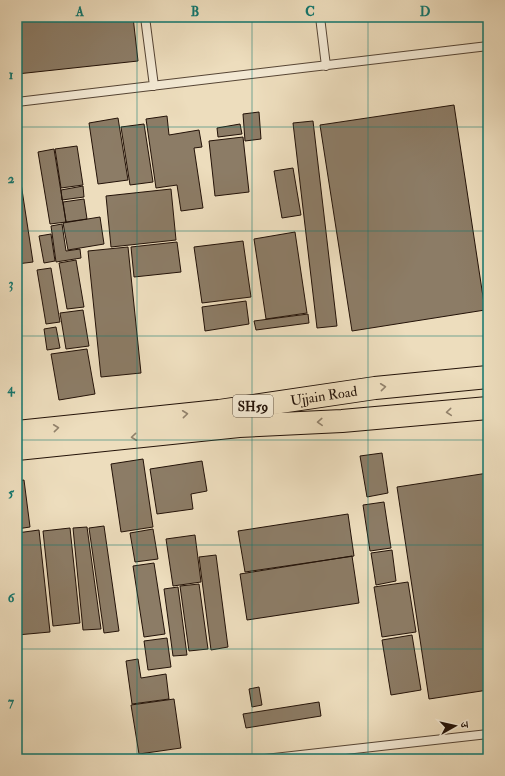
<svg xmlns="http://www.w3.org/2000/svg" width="505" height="776" font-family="'IM FELL Double Pica','Noto Serif Devanagari',serif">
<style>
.building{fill:#8c7c66;stroke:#231208}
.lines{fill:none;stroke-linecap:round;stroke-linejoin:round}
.service-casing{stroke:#564535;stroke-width:10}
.primary-casing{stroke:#231208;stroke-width:24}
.service{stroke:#f3e9d4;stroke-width:8}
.primary{stroke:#edddbd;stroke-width:22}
.oneway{stroke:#92826c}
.grid{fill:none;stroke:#0f766e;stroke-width:1;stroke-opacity:0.55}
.labels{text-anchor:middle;stroke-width:3.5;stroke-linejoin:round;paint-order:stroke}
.shield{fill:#f3e9d4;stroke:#615245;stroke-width:1}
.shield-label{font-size:13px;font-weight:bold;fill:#231208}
.street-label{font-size:14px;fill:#231208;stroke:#f3e9d4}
.neatline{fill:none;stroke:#0f766e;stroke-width:1.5}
.grid-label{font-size:13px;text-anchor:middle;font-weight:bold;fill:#0f766e}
</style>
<rect width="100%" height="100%" fill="#edddbd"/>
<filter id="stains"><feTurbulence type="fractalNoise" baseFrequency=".005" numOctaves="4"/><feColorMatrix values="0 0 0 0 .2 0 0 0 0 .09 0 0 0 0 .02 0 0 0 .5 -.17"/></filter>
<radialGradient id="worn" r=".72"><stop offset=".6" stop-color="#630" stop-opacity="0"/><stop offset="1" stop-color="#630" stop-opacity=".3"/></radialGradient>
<path class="building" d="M17,17h116l5,44 -121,13z
M454,105l31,205 -133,21 -32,-206z
M259,112l2,27 -16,2 -2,-27z
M167,116l2,19 30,-5 3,17 -8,1 9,60 -22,3 -4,-26 -21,3 -10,-69z
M118,118l10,62 -30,4 -9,-61z
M313,121l24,205 -20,2 -24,-205z
M144,124l9,58 -23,3 -9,-58z
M240,124l2,10 -24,3 -1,-9z
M243,137l6,55 -34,4 -6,-55z
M77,146l6,39 -22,3 -6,-39z
M54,149l12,73 -16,2 -12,-72z
M17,157l16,105 -16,2z
M293,168l8,47 -19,3 -8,-47z
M83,186l1,11 -22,3 -1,-10z
M171,189l5,51 -65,7 -5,-51z
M84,199l3,20 -21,3 -3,-20z
M100,217l4,27 -36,6 -5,-27z
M62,224l4,27 14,-2 1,9 -25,4 -5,-36z
M295,232l12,81 -41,6 -12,-80z
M51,234l4,27 -11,2 -5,-27z
M243,241l8,56 -49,6 -8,-56z
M177,242l4,30 -47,5 -3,-30z
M128,247l13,126 -40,4 -13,-126z
M76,260l8,47 -17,2 -8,-46z
M51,268l9,54 -14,2 -9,-54z
M246,301l3,23 -44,7 -3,-24z
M83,310l6,36 -23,3 -6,-36z
M308,314l1,9 -53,7 -2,-9z
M56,327l4,21 -13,2 -3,-21z
M87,349l8,45 -36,6 -8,-46z
M382,453l6,40 -21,4 -7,-41z
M143,459l10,68 -32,5 -10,-68z
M202,461l5,30 -16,3 2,15 -36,5 -7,-45z
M488,473v217l-59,9 -32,-212z
M24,480l6,47 -13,2v-48z
M384,502l7,46 -21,3 -7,-46z
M348,514l6,42 -109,16 -7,-41z
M104,526l15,105 -15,2 -15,-105z
M87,527l14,102 -18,1 -10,-102z
M70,528l10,95 -27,3 -10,-95z
M153,529l5,30 -23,3 -5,-29z
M39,530l11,102 -33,3v-102z
M195,535l6,47 -28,4 -7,-47z
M392,550l4,31 -20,4 -5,-32z
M216,555l12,92 -17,3 -12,-93z
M352,556l7,47 -112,17 -7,-46z
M154,563l11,71 -21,3 -11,-71z
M408,582l8,50 -34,5 -8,-50z
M199,584l9,65 -19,2 -9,-65z
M178,587l9,68 -14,1 -9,-67z
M412,635l9,55 -30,5 -9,-55z
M167,638l4,29 -23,3 -4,-29z
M138,659l3,19 25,-4 3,25 -37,5 -6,-43z
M259,687l3,18 -10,2 -3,-18z
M174,699l7,49 -42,6 -8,-49z
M319,702l2,14 -75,12 -3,-14z"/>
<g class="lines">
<defs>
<path id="service" d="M145,17l9,69
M320,17l6,49
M17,102l471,-56
M265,759l223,-25"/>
<g id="primary">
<path id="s1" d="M17,432l202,-21 156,-23 113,-11"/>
<path d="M17,449l222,-23 103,-5 146,-13"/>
</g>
</defs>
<use href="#service" class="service-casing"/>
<use href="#primary" class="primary-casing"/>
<use href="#service" class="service"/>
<use href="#primary" class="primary"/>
</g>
<defs><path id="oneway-chevron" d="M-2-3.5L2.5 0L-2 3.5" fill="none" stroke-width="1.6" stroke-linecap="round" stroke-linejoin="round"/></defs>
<g class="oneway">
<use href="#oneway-chevron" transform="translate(383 387) rotate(-6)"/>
<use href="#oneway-chevron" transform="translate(449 412) rotate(175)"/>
<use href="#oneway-chevron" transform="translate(185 414) rotate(-6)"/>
<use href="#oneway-chevron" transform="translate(320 422) rotate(177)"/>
<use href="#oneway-chevron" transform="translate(56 428) rotate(-6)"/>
<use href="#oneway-chevron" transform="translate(134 437) rotate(174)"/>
</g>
<path class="grid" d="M137,17v742M252,17v742M368,17v742M17,127h471M17,231h471M17,336h471M17,440h471M17,545h471M17,649h471"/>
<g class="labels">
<rect class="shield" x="233" y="395" width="40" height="22" rx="3"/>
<g class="shield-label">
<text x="253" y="411">SH59</text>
</g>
<g class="street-label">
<text dy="5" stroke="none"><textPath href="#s1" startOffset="309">Ujjain Road</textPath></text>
</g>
</g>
<rect width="505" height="776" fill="none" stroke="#edddbd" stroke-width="44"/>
<g transform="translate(455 726) rotate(82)" stroke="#f3e9d4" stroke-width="3" paint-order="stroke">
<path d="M0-3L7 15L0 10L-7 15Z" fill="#231208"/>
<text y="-6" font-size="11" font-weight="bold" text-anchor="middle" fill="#231208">उ</text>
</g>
<rect x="22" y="22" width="461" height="732" class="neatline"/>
<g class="grid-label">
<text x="80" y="16">A</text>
<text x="195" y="16">B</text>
<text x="310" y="16">C</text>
<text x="425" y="16">D</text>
<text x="11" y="79">1</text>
<text x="11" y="183">2</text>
<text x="11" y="288">3</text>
<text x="11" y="393">4</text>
<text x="11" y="497">5</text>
<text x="11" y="602">6</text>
<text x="11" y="706">7</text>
</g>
<rect width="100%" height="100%" filter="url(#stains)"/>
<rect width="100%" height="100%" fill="url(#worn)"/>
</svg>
